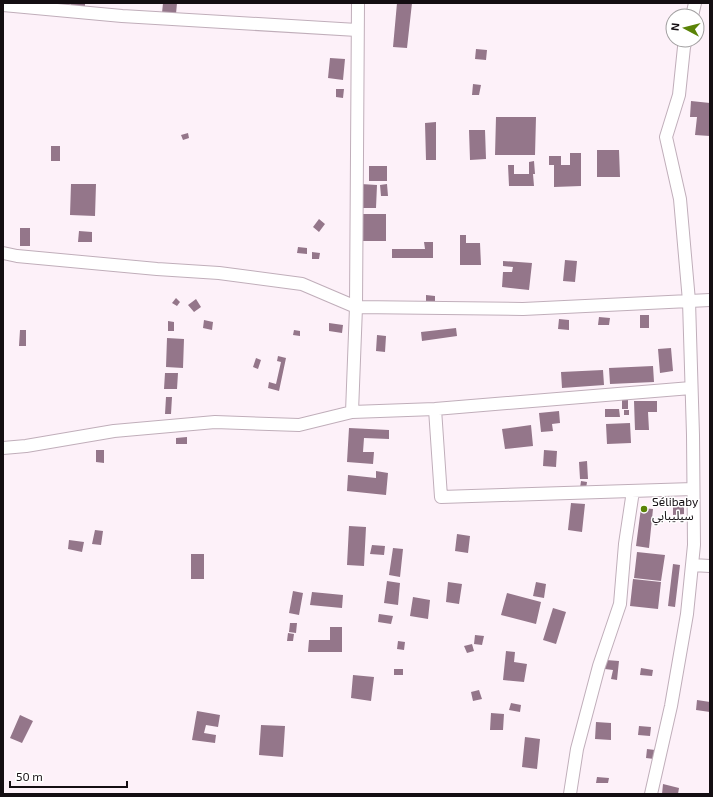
<svg xmlns="http://www.w3.org/2000/svg" width="713" height="797" font-family="'Exo 2','Noto Sans Arabic',sans-serif">
<style>
.building{fill:#94768a}
.lines{fill:none;stroke-linecap:round;stroke-linejoin:round}
.street-casing{stroke:#c0aeba;stroke-width:14}
.street{stroke:#fff;stroke-width:12}
.poi-dot{fill:#5a8307;stroke:#fff;stroke-width:1.5}
.labels{text-anchor:middle;stroke-width:3;stroke-linejoin:round;paint-order:stroke}
.poi-label{font-size:12px;fill:#140e12;stroke:#fff;text-anchor:start}
</style>
<rect width="100%" height="100%" fill="#fdf1f9"/>
<path class="building" d="M71,3h14v3h-14z
M163,3h14l-1,11 -14,-1z
M397,3h15l-5,45 -14,-1z
M476,49l11,1 -1,10 -11,-1z
M330,58l15,1 -2,21 -15,-2z
M473,84l8,1 -2,10h-7z
M336,89h8l-1,9 -7,-1z
M691,101l19,2v33l-15,-1 2,-18h-7z
M496,117h40l-1,38h-40z
M436,122v38h-10l-1,-37z
M469,130h16l1,29 -16,1z
M188,133l1,5 -6,2 -2,-5z
M51,146h9v15h-9z
M597,150h22l1,27h-23z
M570,153h11v33l-27,1v-22h-5v-9h12v9h9z
M534,161l1,13h-2l1,12h-25l-1,-21h6v9h15v-12z
M369,166h18v15h-18z
M71,184h25l-1,32 -25,-1z
M361,184l16,1 -1,23h-16z
M387,184l1,12h-7l-1,-11z
M360,214h26v27h-26z
M319,219l6,5 -6,8 -6,-5z
M20,228h10v18h-10z
M79,231l13,1v10h-14z
M460,235h6v8h14l1,22h-21z
M424,242h9v16h-41v-9h33z
M298,247l9,1v6l-10,-1z
M312,252l8,1 -1,6h-7z
M565,260l12,1 -2,21 -12,-1z
M503,261l29,2 -3,27 -27,-3 1,-15h9l1,-5 -10,-1z
M426,295l9,1v6l-9,-1z
M176,298l4,4 -3,4 -5,-3z
M196,299l5,8 -7,5 -6,-7z
M640,315h9v13h-9z
M599,317l11,1 -1,7h-11z
M559,319l10,1v10l-11,-1z
M204,320l9,2 -1,8 -9,-2z
M168,321l6,1v9h-6z
M329,323l14,2 -1,8 -13,-2z
M456,328l1,8 -35,5 -1,-9z
M20,330h6v16h-7z
M294,330l6,1v5l-7,-1z
M377,335l9,1 -1,16 -9,-1z
M167,338l17,1 -1,29 -17,-1z
M671,348l2,23 -13,2 -2,-24z
M278,356l8,2 -7,33 -11,-3 1,-6 7,2 5,-22 -4,-1z
M256,358l5,2 -3,9 -5,-2z
M653,366l1,16 -44,2 -1,-16z
M603,370l1,15 -42,3 -1,-16z
M165,373h13l-1,16h-13z
M166,397h6l-1,17h-6z
M622,400h6v9h-6z
M634,401h23v11h-9l1,18h-14z
M605,409h14l1,8h-15z
M624,410h5v5h-5z
M559,411l1,12 -8,1 1,7 -12,1 -2,-19z
M630,423l1,20 -24,1 -1,-20z
M531,425l2,21 -28,3 -3,-20z
M349,428l40,2v9l-25,-1 -1,14h11l-1,12 -26,-2z
M187,437v7h-11v-6z
M96,450h8v13l-8,-1z
M544,450l13,1 -1,16 -13,-1z
M587,461l1,18h-8l-1,-17z
M376,471l12,2 -2,22 -39,-4 1,-16 28,3z
M581,481l6,1 -1,7 -6,-1z
M571,503l14,1 -3,28 -14,-2z
M673,504h11v10l-11,1z
M641,508l12,1 -4,39 -13,-2z
M349,526l17,1 -2,39 -17,-1z
M95,530l8,1 -2,14 -9,-1z
M457,534l13,2 -2,17 -13,-2z
M69,540l15,2 -2,10 -14,-3z
M372,545l13,1 -1,9 -14,-1z
M393,548l10,1 -3,28 -11,-2z
M637,552l28,3 -4,26 -27,-3z
M191,554h13v25h-13z
M673,564l7,1 -5,42 -7,-1z
M633,579l28,3 -3,27 -28,-3z
M387,581l13,2 -2,22 -14,-2z
M448,582l14,2 -3,20 -13,-2z
M536,582l10,2 -2,14 -11,-2z
M293,591l10,2 -4,22 -10,-2z
M312,592l31,3 -1,13 -32,-3z
M507,593l34,9 -5,22 -35,-9z
M413,597l17,3 -2,19 -18,-3z
M553,608l13,4 -10,32 -13,-4z
M379,614l14,2 -2,8 -13,-2z
M290,623h7l-1,10 -7,-1z
M330,627h12v25h-34l1,-12h21z
M288,633l6,1 -1,7h-6z
M475,635l9,1 -2,9 -8,-1z
M398,641l7,1 -1,8 -7,-1z
M472,644l2,7 -7,2 -3,-7z
M506,651l9,1 -1,10 13,2 -3,18 -21,-2z
M606,660l13,1 -2,19 -6,-1 2,-9 -8,-1z
M641,668l12,2 -1,6 -12,-1z
M394,669h9v6h-9z
M353,675l21,2 -3,24 -20,-3z
M479,690l3,9 -9,2 -2,-9z
M697,700l13,2v10l-14,-2z
M511,703l10,2 -1,7 -11,-2z
M197,711l23,4 -2,12 -12,-2 -2,8 12,2 -1,8 -23,-3z
M491,713l13,1 -1,16h-13z
M20,715l13,6 -11,22 -12,-5z
M596,722l15,1v17l-16,-1z
M261,725l24,1 -2,31 -24,-2z
M639,726l12,1 -1,9 -12,-1z
M525,737l15,2 -3,30 -15,-2z
M647,749l8,1 -1,9 -8,-1z
M597,777l12,1 -1,5h-12z
M663,784l16,4 -1,6h-16z"/>
<g class="lines">
<defs>
<path id="street" d="M3,5l119,11 235,14
M692,16l3,-13
M3,253l14,3 140,13 62,4 83,11 54,23 167,2 187,-9
M435,409l6,88 252,-8
M352,412l4,-105 2,-304
M3,448l23,-2 88,-15 101,-9 84,3 53,-13 83,-3 256,-21
M692,565l18,1
M570,794l7,-45 22,-83 21,-62 5,-60 8,-53
M651,794l20,-88 16,-92 7,-69 -1,-110 -4,-134 -9,-102 -14,-62 13,-42 5,-48 2,-7"/>
</defs>
<use href="#street" class="street-casing"/>
<use href="#street" class="street"/>
</g>
<circle class="poi-dot" cx="644" cy="509" r="4"/>
<g class="labels">
<g class="poi-label">
<text x="652" y="506">Sélibaby<tspan x="652" dy="14">سيليبابي</tspan></text>
</g>
</g>
<rect width="713" height="797" fill="none" stroke="#140e12" stroke-width="8"/>
<g transform="translate(685 28) rotate(277)"><circle r="19" fill="#ffffff" stroke="#a19fa0"/>
<path d="M0-3L7 15L0 10L-7 15Z" fill="#5a8307"/>
<text y="-6" font-size="11" font-weight="bold" text-anchor="middle" fill="#140e12">N</text>
</g>
<path d="M10 781v6h117v-6" fill="none" stroke="#140e12" stroke-width="2"/>
<text x="16" y="781" font-size="12" fill="#140e12" stroke="#ffffff" stroke-width="3" paint-order="stroke">50 m</text>
</svg>
